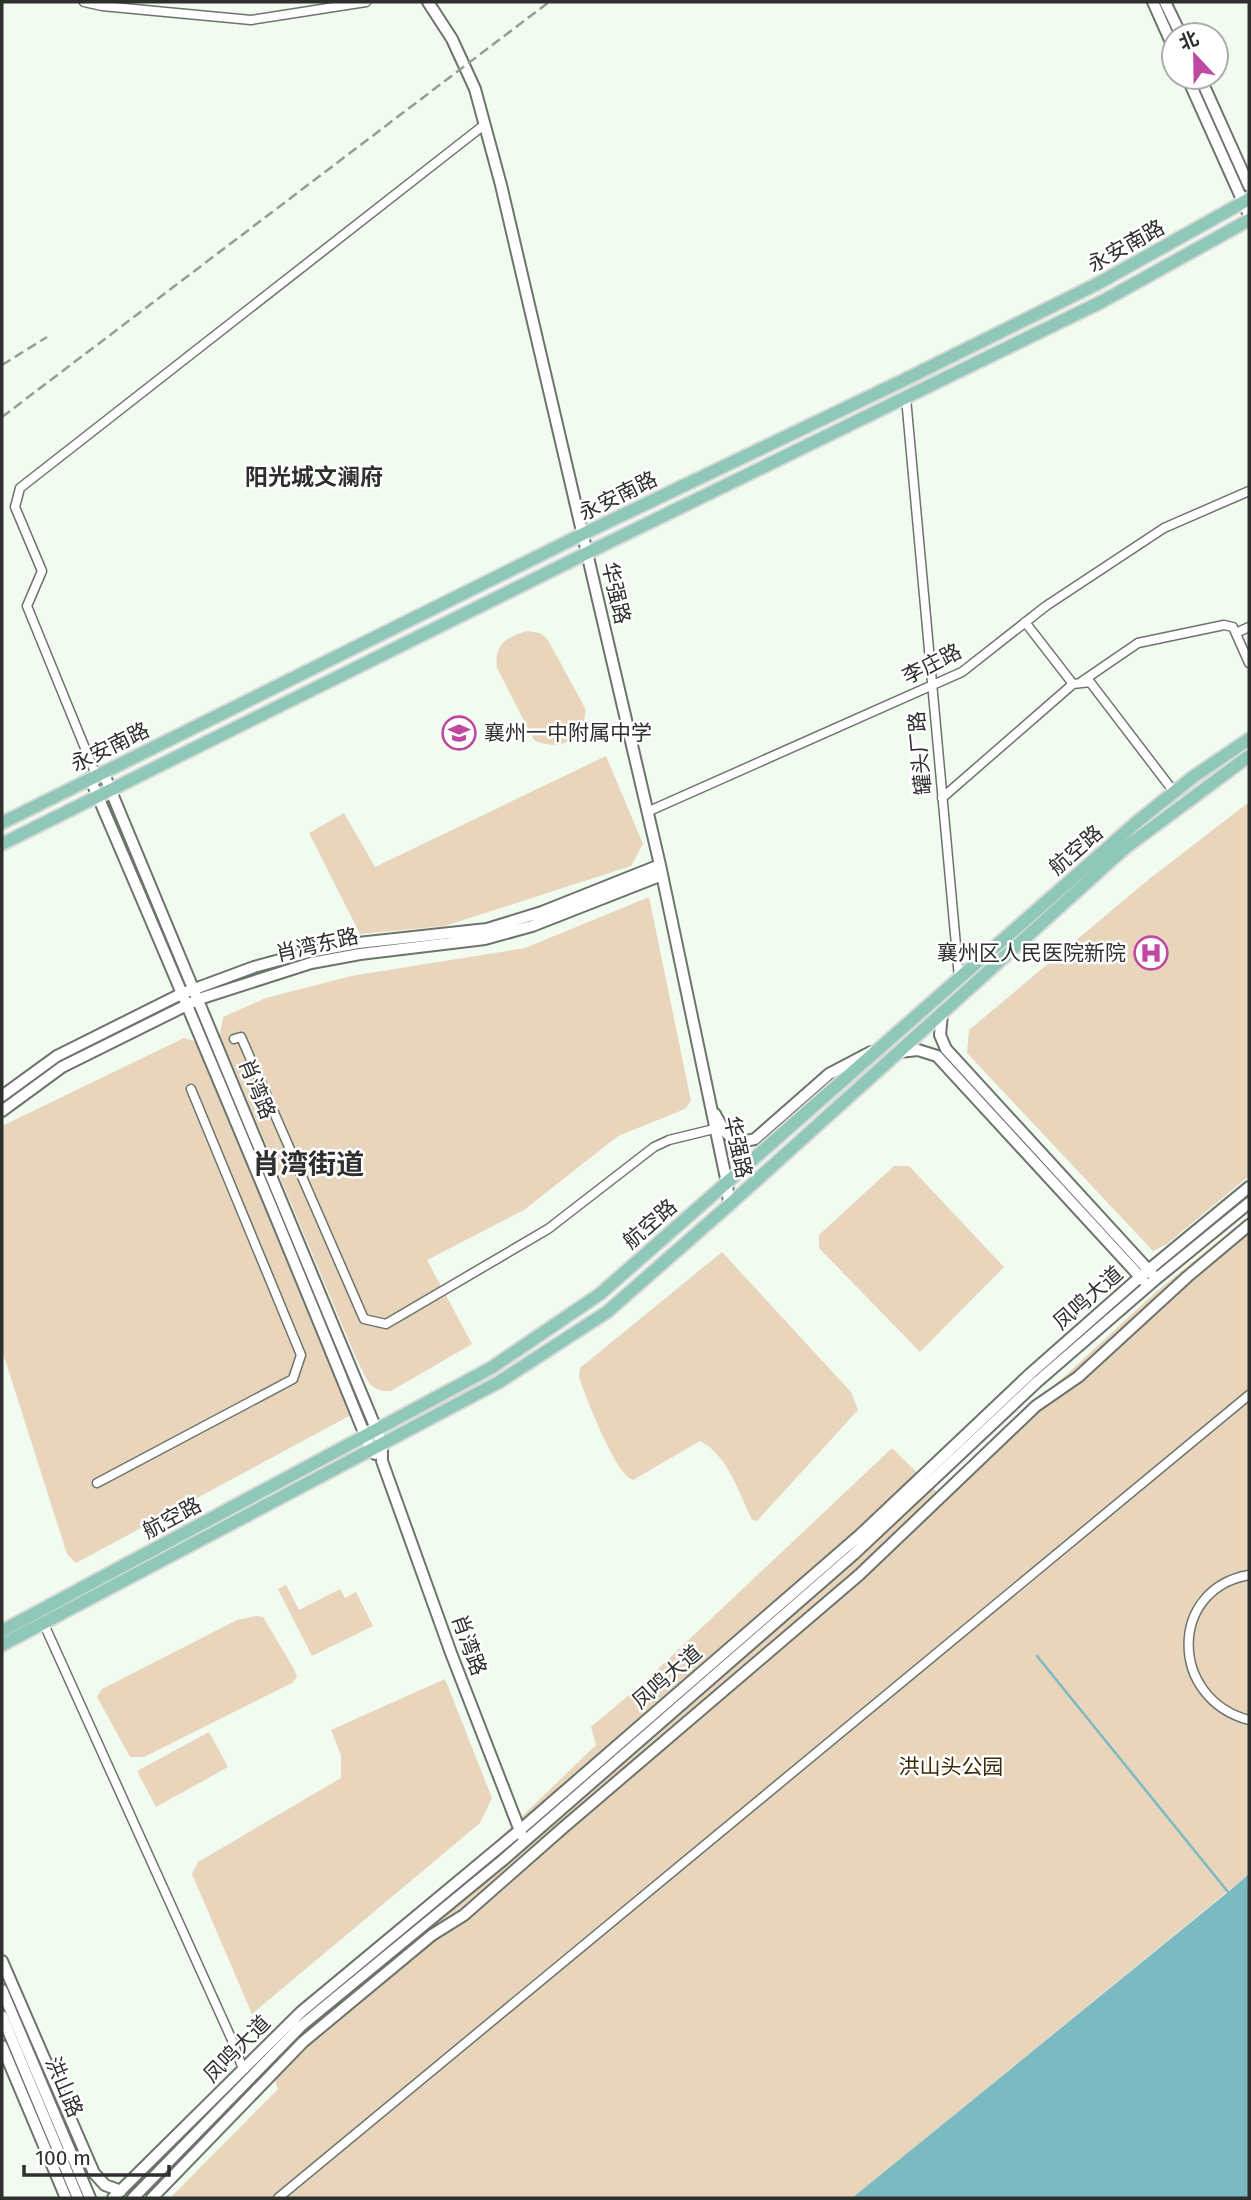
<svg xmlns="http://www.w3.org/2000/svg" width="1251" height="2200" font-family="'Fira Sans','Noto Sans SC',sans-serif">
<style>
.green{fill:#e8d5bb}
.water{fill:#7cbac2}
.lines{fill:none;stroke-linecap:round;stroke-linejoin:round}
.stream{stroke:#7cbac2;stroke-width:2.5}
.street-casing{stroke:#6c746b;stroke-width:11}
.secondary-casing{stroke:#6c746b;stroke-width:14}
.primary-casing{stroke:#d9dad9;stroke-width:16}
.street{stroke:#fff;stroke-width:8}
.secondary{stroke:#fff;stroke-width:10}
.primary{stroke:#8fc8b9;stroke-width:12}
.rail{stroke:#979d95;stroke-width:2.5;stroke-dasharray:10 5;stroke-linecap:butt}
.labels{text-anchor:middle;stroke-width:5;stroke-linejoin:round;paint-order:stroke}
.street-label{font-size:21px;fill:#2d302c;stroke:#fff}
.poi-label{font-size:21px;fill:#2d302c;stroke:#fff;text-anchor:start}
.park-label{font-size:21px;fill:#3d2805;stroke:#fff}
.neighbourhood-label{font-size:23px;font-weight:bold;fill:#2d302c;stroke:#fff}
.district-label{font-size:28px;font-weight:bold;fill:#2d302c;stroke:#fff}
</style>
<rect width="100%" height="100%" fill="#f2fbf0"/>
<path class="green" d="M527,631l13,2 8,7 37,68c2,31 -24,45 -51,32l-37,-72c-3,-24 9,-31 30,-37z
M606,756l37,88 -12,22 -186,60 -85,8 -51,-101 35,-20 31,54z
M1249,802v374l-82,68 -14,7 -186,-198 2,-23 179,-150z
M649,897l42,204 -6,8 -67,27 -94,74 -97,50 45,84 -81,47c-23,2 -25,-15 -35,-33l-136,-323 3,-18 43,-19 85,-22 174,-28z
M184,1038l11,3 8,6 147,358 1,10 -275,148 -9,-9 -65,-204v-224z
M894,1166h15l95,101 -84,85 -101,-104v-13z
M1249,1216v658l-397,324h-682l108,-109 -10,-28 328,-316 -5,-18 51,-43 250,-236 46,45 219,-202z
M722,1252l129,140 7,18 -101,111 -5,-1c-13,-27 -24,-65 -52,-79l-67,39c-18,-6 -46,-81 -54,-102l1,-10z
M286,1585l13,25 41,-21 5,9 11,-6 17,34 -61,30 -34,-67z
M256,1616l7,1 31,52 3,8 -5,6 -148,74h-14l-33,-60 5,-8 135,-69z
M445,1679l47,119 -12,25 -228,191 -60,-140 6,-12 143,-84v-23l-10,-25z
M209,1732l19,35 -72,40 -19,-36z"/>
<path class="water" d="M1249,1874v324h-397l376,-306z"/>
<g class="lines">
<path class="stream" d="M1037,1656l191,236"/>
<defs>
<path id="street" d="M84,2l18,4 149,14 115,-18
M906,398l53,580
M1025,622l48,62 17,-2 84,110
M1236,633l13,-6
M1081,682l57,-39 86,-18 9,2 16,36
M96,775l-69,-169 15,-35 -27,-64 5,-19 464,-363
M942,798l131,-114
M647,812l315,-140 84,-66 118,-78 85,-37
M234,1039l7,-2 123,282 22,5 162,-95 106,-82 15,-7 45,-11
M97,1483l196,-104 8,-24 -110,-266
M1249,1575c-81,14 -80,124 0,145
M43,1622l189,418 11,29
M278,2198l971,-803"/>
<path id="secondary" d="M428,2l24,37 23,50 26,96 159,680 67,318 2,22
M1153,2l21,47
M1165,2l16,33
M1187,77l62,138
M1200,77l49,109
M103,772l279,671v18l69,192 71,183
M90,778c96,223 190,447 281,672l4,4
M942,1014l-2,21 6,14 206,225
M899,1052l19,-2 19,6 206,224
M2,1096l55,-40 124,-62 73,-27 55,-15 49,-9 129,-14 55,-17 118,-47
M2,1111l60,-44 137,-68 112,-36 49,-9 125,-15 47,-13 130,-51
M715,1114c10,19 16,32 40,25l74,-65 42,-22
M2,1961l92,212 11,12 16,6
M2,1990l88,208
M2,2016l76,182
M2,2046l64,152
M113,2198l188,-186 219,-182 341,-296 169,-160 110,-97 109,-90
M133,2198l168,-172 202,-166 351,-306 183,-172 119,-103 93,-76
M152,2198l151,-156 129,-107 32,-20 100,-88 295,-252 177,-169 42,-29 109,-100 62,-52"/>
<path id="primary" d="M2,823l581,-289 321,-154 193,-96 152,-85
M2,844l585,-291 516,-252 146,-81
M2,1631l489,-263 109,-74 538,-473 55,-44 56,-38
M2,1645l497,-263 108,-70 122,-107 396,-357 124,-92"/>
</defs>
<use href="#street" class="street-casing"/>
<use href="#secondary" class="secondary-casing"/>
<use href="#primary" class="primary-casing"/>
<use href="#street" class="street"/>
<use href="#secondary" class="secondary"/>
<use href="#primary" class="primary"/>
<path class="rail" d="M2,365l45,-28
M2,417l547,-415"/>
</g>
<defs>
<symbol id="school-ring" viewBox="-11 -11 22 22"><circle r="9.5" fill="#fff" stroke="#bf49a1" stroke-width="1.5"/><path d="M0-5L7-2L0 1L-7-2ZM-4 1L0 2.5L4 1V4Q0 6-4 4Z" fill="#bf49a1"/></symbol>
<symbol id="hospital-ring" viewBox="-11 -11 22 22"><circle r="9.5" fill="#fff" stroke="#bf49a1" stroke-width="1.5"/><path d="M-5-5h3v3.5h4V-5h3V5h-3V1.5h-4V5h-3Z" fill="#bf49a1"/></symbol>
</defs>
<g fill-rule="evenodd">
<use href="#school-ring" x="440" y="714" width="38" height="38"/>
<use href="#hospital-ring" x="1132" y="934" width="38" height="38"/>
</g>
<g class="labels">
<g class="street-label">
<text transform="translate(1126 246) rotate(-29)" y="7">永安南路</text>
<text transform="translate(618 496) rotate(-26)" y="7">永安南路</text>
<text transform="translate(616 593) rotate(77)" y="7">华强路</text>
<text transform="translate(932 664) rotate(-27)" y="7">李庄路</text>
<text transform="translate(110 747) rotate(-26)" y="7">永安南路</text>
<text transform="translate(920 753) rotate(-95)" y="7">罐头厂路</text>
<text transform="translate(1076 850) rotate(-41)" y="7">航空路</text>
<text transform="translate(317 945) rotate(-13)" y="7">肖湾东路</text>
<text transform="translate(257 1089) rotate(68)" y="7">肖湾路</text>
<text transform="translate(738 1147) rotate(78)" y="7">华强路</text>
<text transform="translate(650 1224) rotate(-41)" y="7">航空路</text>
<text transform="translate(1088 1298) rotate(-41)" y="7">凤鸣大道</text>
<text transform="translate(172 1518) rotate(-28)" y="7">航空路</text>
<text transform="translate(469 1645) rotate(70)" y="7">肖湾路</text>
<text transform="translate(667 1677) rotate(-41)" y="7">凤鸣大道</text>
<text transform="translate(237 2049) rotate(-45)" y="7">凤鸣大道</text>
<text transform="translate(64 2087) rotate(67)" y="7">洪山路</text>
</g>
<g class="poi-label">
<text x="484" y="740">襄州一中附属中学</text>
<text x="1126" y="960" text-anchor="end">襄州区人民医院新院</text>
</g>
<g class="park-label">
<text x="951" y="1774">洪山头公园</text>
</g>
<g class="neighbourhood-label">
<text x="314" y="485">阳光城文澜府</text>
</g>
<g class="district-label">
<text x="308" y="1174">肖湾街道</text>
</g>
</g>
<rect width="1251" height="2200" fill="none" stroke="#2d302c" stroke-width="7"/>
<g transform="translate(1195 56) rotate(338)"><circle r="33" fill="#ffffff" stroke="#abacab" stroke-width="2"/>
<path d="M0-5L12 26L0 18L-12 26Z" fill="#bf49a1"/>
<text y="-10" font-size="19" font-weight="bold" text-anchor="middle" fill="#2d302c">北</text>
</g>
<path d="M24 2165v10h145v-10" fill="none" stroke="#2d302c" stroke-width="3.5"/>
<text x="35" y="2165" font-size="21" fill="#2d302c" stroke="#ffffff" stroke-width="5" paint-order="stroke">100 m</text>
</svg>
